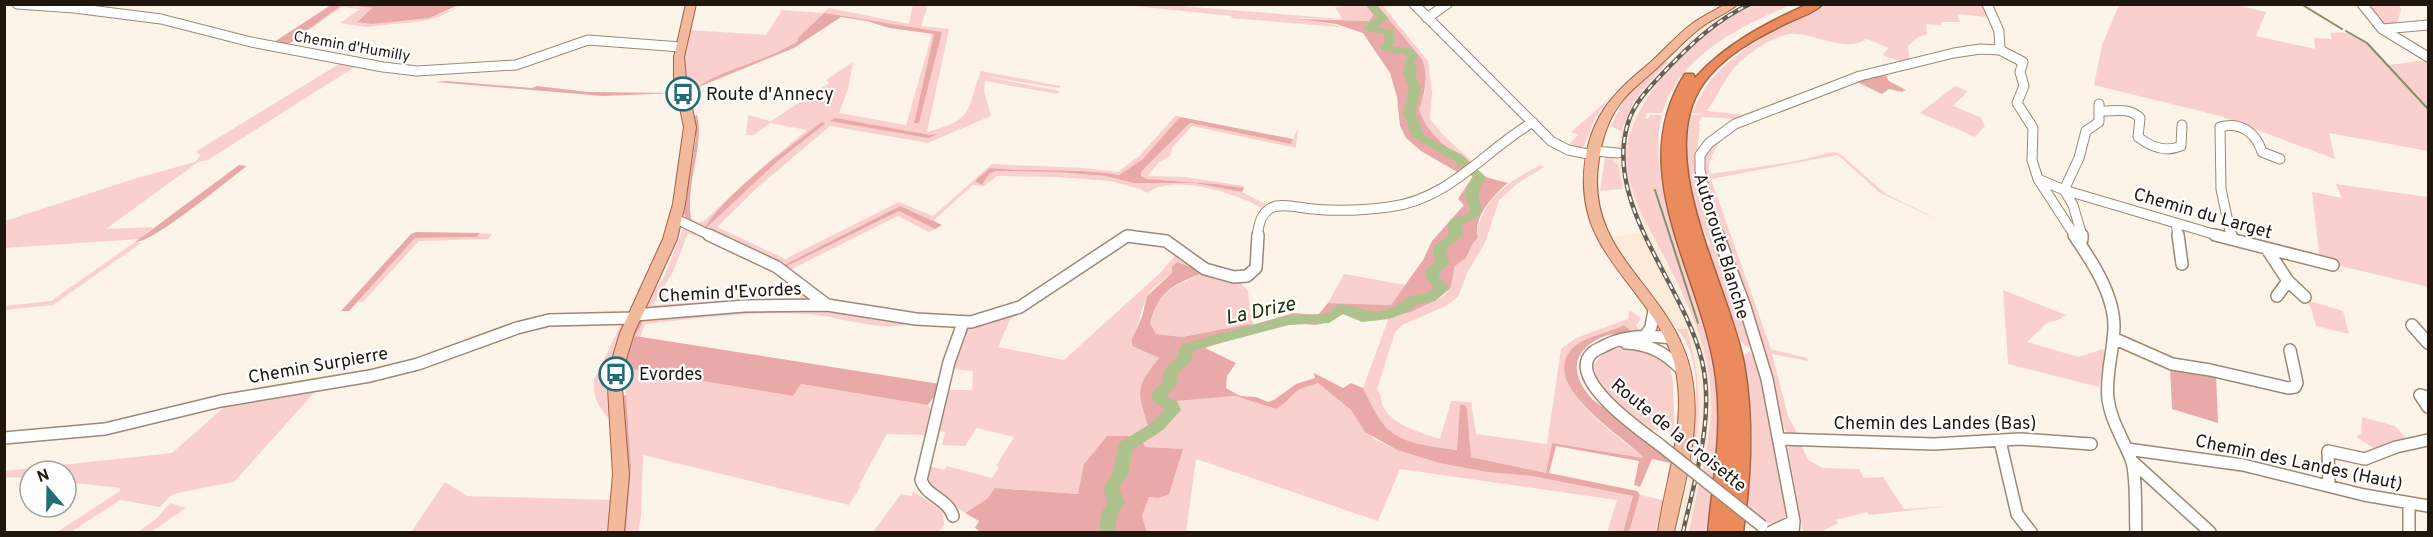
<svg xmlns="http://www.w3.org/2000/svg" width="2433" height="537" font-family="Overpass,sans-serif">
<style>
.built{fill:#fbebd8}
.green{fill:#fad0cf;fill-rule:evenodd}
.forest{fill:#eaa9a9}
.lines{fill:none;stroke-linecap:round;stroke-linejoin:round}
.stream{stroke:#828f67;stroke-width:2}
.river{fill:#adc28d;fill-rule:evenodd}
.minor-far1-casing{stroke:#9d8971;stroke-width:11}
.minor-casing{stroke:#9d8971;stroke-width:14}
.major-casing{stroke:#a46241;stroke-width:2}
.highway-casing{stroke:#a46241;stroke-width:3}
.minor-far1{stroke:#fff;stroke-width:9}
.minor{stroke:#fff;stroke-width:11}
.major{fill:#f3b99d;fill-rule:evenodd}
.highway{fill:#eb8a5c;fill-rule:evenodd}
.rail-casing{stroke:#686056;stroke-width:4.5}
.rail{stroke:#fff;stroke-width:2;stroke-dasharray:6;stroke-linecap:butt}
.minor-bridge-casing{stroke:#9d8971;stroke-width:14;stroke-linecap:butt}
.minor-bridge{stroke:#fff;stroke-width:11}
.labels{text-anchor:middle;stroke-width:4.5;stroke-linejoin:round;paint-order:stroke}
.far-street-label{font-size:15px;fill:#1f170e;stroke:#fff}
.poi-label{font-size:18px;fill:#1f170e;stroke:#fff;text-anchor:start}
.street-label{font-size:18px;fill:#1f170e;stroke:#fff}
.water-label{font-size:20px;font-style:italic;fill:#222f07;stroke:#fff}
</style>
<rect width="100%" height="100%" fill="#fcf4e9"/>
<path class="built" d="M1743,5h14l-36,16 -32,29 -46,52 -9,19 -6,21 -1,28 4,16 6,18 59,123 11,33 4,30 -1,37 -21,105h-12l18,-84 5,-56 -13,-63h-10l-66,-92 31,-5 -12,-24 -17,-52 5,-2 2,-20 4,-13 15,-28 63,-65z"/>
<path class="green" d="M913,4l15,1 -7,21 28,3 -22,103c49,-13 38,-20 54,-61l80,15 -2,2 -76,-12 77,15 -3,3 -72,-13 -1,10 7,25 -63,27 -98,-17 -73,62 -40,39 68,32 114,-57 34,14 59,-52 92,4 34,4 22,-17 36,-40 5,2 -38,42 -24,16c-43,-8 -86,-3 -129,-7l-8,16 7,-10 7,-3 60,1 49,4 29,7h60l48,9 24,12 -4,4c-28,-15 -87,-35 -115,-15l-7,-4 -30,-8 -54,-4 -59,-1 -13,10 -11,-1 -39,35 8,5 -42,-19 -118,60 -77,-37 74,-69 47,-37 -4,-1c-41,33 -85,64 -117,105l-8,-3 8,-4 56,-52 46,-38 -37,-7 -16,12h-8l2,-20 23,6 58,-38 -3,-3 27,-18 -5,27 -9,24 67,12 26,-91h2l-20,88 28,-90 -118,-18 -24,26 -17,12 -81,32 -6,4 -1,5 -5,1c-10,-20 -5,-43 -1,-64l77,5 16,-25 41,3 6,-5 80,16z
M1115,4l54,1 173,14 -7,-12 31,-3 7,11 -4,6 -71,-3 45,9h-5l-106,-9 -1,-2z
M1830,4l153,1 4,12 -30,-3 3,8h-19v3l-15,-1 1,11 -9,2 -10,9 2,15 -5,2 -23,-8 7,-7 -23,-9c-22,16 -60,-11 -81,-4 -20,6 -45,23 -56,40 -8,12 -14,24 -22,36l40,4 -10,4 -35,-2 -4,6 2,1 -4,39 57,180 -1,3 -5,1 -9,-8 -31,-93 3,-2c-3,-9 -9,-16 -12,-25 -9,-29 -11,-57 -14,-87l4,1 3,-18 13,-1 -12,-1c4,-8 8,-17 13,-25 28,-40 87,-68 125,-84z
M342,5l31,3 -15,12 15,4 57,-6 32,-13 -23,12 -16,4 -57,6 -26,-4 20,-14 -18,-2 -56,39z
M1377,5h5l46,56 4,31 -2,27 12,15 31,28 -2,2c-15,-10 -52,-34 -52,-54 0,-6 5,-13 6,-19 2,-10 1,-23 -3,-32z
M1757,5h34c-52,22 -111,50 -129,108h-15l-2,5 3,1 2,-4h12c-18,71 33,164 48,235 9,44 8,88 4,132l-12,-9c4,-23 9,-46 9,-69 1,-72 -44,-137 -74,-200 -5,-15 -12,-34 -11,-49 3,-56 78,-134 131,-150z
M2119,5h117l30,7 -10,24 59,13 -1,-11 18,1 -2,-6c30,-4 39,12 58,32l40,-5v91l-99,-18 6,26 -115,-43 -126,-31 8,-40z
M2366,5h33l2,5 -4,14 -12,1z
M344,61l14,4 -150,95 -10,2 -92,67 48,-2 -15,12 -134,9v-27l132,-43 58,-16 6,-7 -6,-3z
M1664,61l4,1 -33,37 -14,32 -10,-5 14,-28z
M1955,86l13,5 -15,15 27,11 5,9 -10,11 -55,-24z
M1610,98l-14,18 -12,30 -3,2 -13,-3 10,-10 -7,-3z
M1775,110c-18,16 -49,9 -63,46 -3,6 -4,12 -2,18l82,-12 41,-10 7,2 46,40 57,28 -63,-29 -42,-38 -127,24 60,170 36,9 1,3 -36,-7 16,62 10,19 -11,-3 -5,-7c-6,-29 -12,-57 -21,-85 -12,-33 -68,-161 -55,-187 10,-22 48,-35 69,-43z
M1190,123l101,21 7,-16 -2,20 -104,-22 -20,22 -2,8 -11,6 -11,14 37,1 59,9v2l-27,-4 -70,-5 -6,-3v-4z
M1613,156l1,7 4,1 5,25 -23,2 5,-34z
M1540,165l4,2 -27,17 -18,16 -14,43 -17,28 -10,26 -12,9 -44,19 -7,7 -18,58c6,6 3,12 7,18 12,19 36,24 56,31l11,-38 20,1 5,32 71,10 14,-95 15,-11 52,-19 1,-8 4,1 8,6 -5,8 4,4 -8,2 -8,-7 -14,7 -12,4 -31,21c-1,7 -2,13 -1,19 6,29 57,65 79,82l-93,-15 -6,30 -75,-16 -4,-48 -2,-4h-5l-2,45c-26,-4 -61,-5 -77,-29 -8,-10 -12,-22 -18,-33l26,-71 22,-5 34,-17 5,-6 5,-23 11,-8 7,-15 5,-5c-2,-7 0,-11 2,-17 11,-29 34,-42 60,-56z
M2336,184l92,13v90l-108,-26 -8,-69 30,6z
M899,211l36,18 -6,3 -31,-16 -108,54 -5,-3z
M684,227l90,43 44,33 -174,8 7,-16 13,-18zM688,233c40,17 86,31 113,66l-65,1 -83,5 20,-33z
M480,233l12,1 -3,5 -70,2 -56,61h-6l58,-64 62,-1z
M1133,237l35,7 36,28 36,10 8,9 2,22 4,12 -5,-1 -67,13 -26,-3 -6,-11c11,-38 23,-33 53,-51l-26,-10 -5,4v7c-8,7 -20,14 -25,23 -2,3 -15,47 -15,50l27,12c-26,32 -21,34 -10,72l-12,6h-30l-23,28 -5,30 -83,-6 -9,11 -22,14 -38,-26 -2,-2 5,-19 14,4 3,-4 45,12 7,-11 -3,-1 18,-29 -37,-9 -12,18 -23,-1 3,-13 -7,-1 10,-41h24l1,-19 -21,-2 13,-39 54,-20 85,-54 16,-15zM1129,240l30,4 18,9 -16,19 -97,88 -66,-13 12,-27 5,-4 77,-48z
M135,242l6,1 -88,62 -48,5 -1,-4 47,-5z
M1344,274l62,11 -15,20 -63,-2z
M2003,290l63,25 -8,5 -11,3 -20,19 52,15 24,-8 2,5 -6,33 -91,-23z
M2306,300l37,11 6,23 -33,-8 -5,-18z
M818,309l94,14c-33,10 -71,-7 -105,-9 -54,-3 -108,4 -162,10l-5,13 -5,-1 10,-18 76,-7z
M622,322h4l-12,32 -9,15 -1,14 5,13 1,24c-11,-13 -18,-22 -16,-40z
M1677,329h10c14,46 15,88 5,135l-3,-2c5,-42 18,-98 -12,-133z
M1629,347l17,1 23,16 4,17 2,58 -9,-11 -16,3c-20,-16 -57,-37 -56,-66 7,-13 20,-17 35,-18z
M1749,352l7,4 15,66 16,97c-17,12 -27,0 -40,-11l5,-73 -10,-79z
M624,368l169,28 8,-12 127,21 4,6 -5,24 -40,-1 -28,51 2,1 -12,19 -206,-50 -2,62 -3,15h-12l5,-65z
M1318,383l33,27 6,10 17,19 23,11 42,13 48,9 45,4 101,20 -10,36h-16l10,-32 -217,-31 -22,52 -182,-62 -10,73h-39l-5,-16 7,-19 9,1 25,-49 -37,-2 -6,-7c18,-10 30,-20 37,-39l58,-5 41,13c9,-5 12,-10 19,-16 6,-6 15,-8 23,-10z
M319,387l-85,95 -57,11 -7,3 -10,11 -40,-7 -49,32h-14l63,-41v-3l-54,-6v-11h-36v7l-25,-1v-6l167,-18 59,-52z
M2362,417l33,9 14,15 -32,9 -21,-13 5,-4z
M1794,444l8,2 6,14 15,8 36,1 5,9 19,-1 21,32 47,-3 -82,9 -2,-3 -31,8 3,3 -18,9h-18l-15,-84z
M445,482l22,14 147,4 -5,32h-198z
M1699,483l14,10 -8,39h-16z
M913,491l30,20 1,14 -5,7h-66l28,-38 11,2z
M1640,495l23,5 -7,32h-27z
M170,503l16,5 -35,24h-13l18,-13z"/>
<path class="forest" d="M331,5h11l-56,41 -12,-4z
M349,5l109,-1v1l-28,13 -57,6 -16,-2 15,-14z
M1366,5h11l45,54c7,17 3,34 -3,51 9,25 30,40 52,54l-12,9 -38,-22 -15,-13 -6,-12 -3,-29 -7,-24 -27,-40 -27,-9 -38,-5 71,2 4,-6z
M824,13l118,19 -23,91h-5l20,-89 -45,-6 -22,-7 -26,-4 -47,31 -98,40c31,-22 72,-26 103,-48l-2,-1z
M1884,73l5,8 17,9 -4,2 -13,-3 -7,5 -25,-12z
M447,81l85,7 5,-2 52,6 89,1 -75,3 -168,-14z
M697,115c8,29 -12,68 -6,104l14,8c26,-39 80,-76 117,-105l4,1 -47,37 -74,69 -19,-10 -2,-6 12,-75 -1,-22z
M1180,117l113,22 -2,5 -101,-21 -49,49v4l6,3 70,5 27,4 -2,4 -48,-9h-60l-29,-7 -49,-4 -60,-1 -7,3 -7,11 -7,-4 15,-13c43,4 86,0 129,7l24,-16z
M835,118l95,17 8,-1 -10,4 -98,-17z
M239,165l8,1c-18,13 -95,78 -112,76z
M1473,168l12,9 23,6c-15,12 -36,36 -30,55l-5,5 -7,15 -11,8 -5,23 -16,12 -23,11 -38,8 -11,1 -19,-7c-9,4 -18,10 -28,11 -10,0 -19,-4 -30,-3l-80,26 31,15 -9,13 -1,12 14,8 16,1 12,5 6,-2 22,-16 19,-6 -1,-5 29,15 8,-5 12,5c6,11 10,22 18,33 16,24 51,25 76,29l3,-45h5l2,4 4,48 75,16 6,-30 92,15c-19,-21 -108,-73 -71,-110 13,-13 35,-14 51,-23l8,7c-10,2 -23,1 -32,6 -30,14 -29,38 -8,61l79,61 -1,3 -18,-4 -12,28 -6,-2 5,-24 -83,-15 -7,27 88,18 3,4 -11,37h-6l10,-36 -101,-20 -45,-4 -48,-9 -42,-13 -32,-18 -14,-22 -33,-27c-8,3 -17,4 -23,10 -7,6 -10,11 -19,16l-41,-13 -58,5 3,7 -3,4 -28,18c-11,-38 -16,-40 10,-72l-27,-12v-7l10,-22 5,-21 25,-23v-7l5,-4 27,10c-31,14 -44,16 -54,51l6,11 26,3 67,-13 5,1 39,-12 25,2 10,-12 63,2 32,-45 9,-19 32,-36 -6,-6 15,-23 -6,-4z
M900,206l42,19 -7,4 -36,-18 -114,56 -3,-1z
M416,232l64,1 -3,4 -62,1 -66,73h-8l70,-77z
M813,306l83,13 -1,2 -77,-12 -25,-1 -72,3 -76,7 -10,18 305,48 -3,8 -9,13 -127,-21 -8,12 -169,-28c3,-15 5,-44 19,-52l86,-8z
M2170,366l46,8 2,49 -46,-14z
M626,395l5,72 -5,65h-3l5,-42 -5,-94z
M1107,436h30l9,11 37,2 -14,45 -11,4 -9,-1 -7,19 5,16h-166l-6,-4 4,-7 -14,-8 22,-14 8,-11 83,6 6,-30z"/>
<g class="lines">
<path class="stream" d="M2301,4l41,25
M2346,31l21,12 61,66
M1655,190l43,133"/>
<path class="river" d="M1365,4h11l12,14 -11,9 16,3 2,10 -4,6 22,3 5,7 -4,7 3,3 -2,7 6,16 -6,24 9,22 38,20 24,22c-7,10 -10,21 -4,32l-3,7 -18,9 2,10 -16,13 2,16 -10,9v3l10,13 -14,12 -17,3 -13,9 -16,6 -27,3 -19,-8 -14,9 -40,2 -95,25 -4,12 -12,11v9l-11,14 11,7 3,7 -18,20 -31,20 -3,21 -10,18 6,14 -8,12 -2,17h-16l2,-19 7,-11 -5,-13 10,-18 6,-28 34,-21 12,-13 -11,-7 -3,-7 12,-14c-1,-13 5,-14 13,-23 3,-4 3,-9 6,-14l107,-29 36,-1 15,-10c21,2 28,12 51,4 8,-3 13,-10 21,-12 9,-3 14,-2 22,-8l-9,-11 2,-9 8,-5 -2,-16 16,-13 -1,-8 3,-7 17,-5 2,-5c-7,-10 -4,-23 3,-32l-19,-16 -41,-24 -10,-24 6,-24 -6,-16 2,-7 -1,-3 3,-7c-8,-5 -20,-1 -28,-9l6,-7 -1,-6 -20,-4v-4l13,-9z"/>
<defs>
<path id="minor-far1" d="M17,4l57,4 87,11 90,23 132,25 34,4 99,-6 72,-25 93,7
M1414,4l137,137 17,9 25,5
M1987,4l12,27 1,19
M2362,4l20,25 46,28
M1427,18l20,-14
M2383,29l45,-4
M2099,111c15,1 29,-5 41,7l-2,19c13,10 27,16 43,9l1,-21
M1594,151l24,2
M2038,179l26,11 156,46
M676,219l36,17
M2176,223l2,13
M1257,236c2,-11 3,-22 14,-28 7,-4 18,-2 27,-1 30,5 60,4 91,0 60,-7 95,-56 144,-85
M1719,236l-11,-29 -8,-37v-15l9,-12 26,-19 125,-48 94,-23 26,-4 20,1 23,12 -3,10 4,14 -7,17 16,25 -1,32 6,19 37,57
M2082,236l-9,-31 -9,-15 15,-32 7,-27 13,-9v-18
M2231,236l-10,-47 -1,-62c21,-6 36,6 42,25l18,7"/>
<path id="minor" d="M709,235l68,32 50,38
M1718,235l27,72 22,72 27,142 -1,11
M2074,235c17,25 40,59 40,91 0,24 -9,49 -6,73 3,22 15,40 23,60 6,15 4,55 5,73
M2178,235l4,29
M2215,235l118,30
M2230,239l1,-4
M2077,240l5,-1v-4
M2267,249l21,32 -11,15
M2288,281l17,16
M635,315l109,-9 83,-1 89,14 55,3 49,-15 107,-71 39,5 39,28 29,8 13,-1 9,-8 2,-33
M2412,325l16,18
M1646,335l5,-8 3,-17
M2113,338l59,26 38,6 78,18 7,-1 2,-4 -7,-33
M1626,343c25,1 41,11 58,29
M2428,397l-8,-2 8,12
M4,438l101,-9 116,-28 149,-25 48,-12 99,-36 32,-8 85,-2
M1780,439l154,5 86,-5 71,5
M2000,441l17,73 14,18
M1660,445c-17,-13 -95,-66 -68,-92 3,-3 9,-5 12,-7 20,-11 47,-11 68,-8
M2127,449l116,16 121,30 64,11
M2132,461l78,71
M2329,486l-1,-35 37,8 31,-12 32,-7
M2409,503v29
M953,516c-5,-17 -26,-19 -32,-36l28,-118 14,-39
M1771,532l23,-11"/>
<path id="major" d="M686,4h10l-12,53 2,23 10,47 -11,77 -8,35 -43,94 -10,33 -2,22 7,87 -5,57h-16l5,-57 -5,-87 2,-22 10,-33 43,-94 10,-35 11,-77 -10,-47v-23z
M1725,4h13c-11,10 -27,15 -39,25 -15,12 -29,27 -43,40 -12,11 -27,22 -36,35 -12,16 -18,35 -21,55 -16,92 66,125 89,202 17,56 -2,116 -14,171h-16c8,-57 31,-111 16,-170 -13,-48 -54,-81 -76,-123 -24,-45 -17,-108 18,-145 11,-13 25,-23 37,-34 13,-12 26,-27 40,-37 10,-7 21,-12 32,-19z"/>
<path id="highway" d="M1808,4h15c-10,10 -27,14 -40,21 -29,14 -61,32 -80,59 -51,73 26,201 41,280 10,56 7,112 -1,168h-35c5,-53 15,-100 8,-154 -12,-101 -94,-205 -31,-304h8l2,4c32,-35 70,-54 113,-74z"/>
</defs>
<use href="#minor-far1" class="minor-far1-casing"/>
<use href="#minor" class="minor-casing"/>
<use href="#major" class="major-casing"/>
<use href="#highway" class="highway-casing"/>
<use href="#minor-far1" class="minor-far1"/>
<use href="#minor" class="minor"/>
<use href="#major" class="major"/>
<use href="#highway" class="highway"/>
<defs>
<path id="rail" d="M1683,532c12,-54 32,-115 19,-171 -18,-77 -99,-156 -74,-238 6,-21 23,-37 37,-52 26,-27 51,-51 85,-67"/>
</defs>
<use href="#rail" class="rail-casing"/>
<use href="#rail" class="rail"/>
<defs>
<path id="minor-bridge" d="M1660,445l102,81"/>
</defs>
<use href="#minor-bridge" class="minor-bridge-casing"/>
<use href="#minor-bridge" class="minor-bridge"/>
</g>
<defs>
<symbol id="bus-ring" viewBox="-11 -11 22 22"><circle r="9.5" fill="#fff" stroke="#236d76" stroke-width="1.5"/><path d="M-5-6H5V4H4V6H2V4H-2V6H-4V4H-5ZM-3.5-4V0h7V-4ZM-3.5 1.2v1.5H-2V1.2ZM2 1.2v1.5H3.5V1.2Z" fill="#236d76"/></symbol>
</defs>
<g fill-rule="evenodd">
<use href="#bus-ring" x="664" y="75" width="38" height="38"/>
<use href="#bus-ring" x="597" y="355" width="38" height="38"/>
</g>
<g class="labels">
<g class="far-street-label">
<text transform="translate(352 46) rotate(10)" y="5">Chemin d'Humilly</text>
</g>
<g class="poi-label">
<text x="706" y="100">Route d'Annecy</text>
<text x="639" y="380">Evordes</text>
</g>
<g class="street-label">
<text transform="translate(2203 213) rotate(16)" y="6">Chemin du Larget</text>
<text transform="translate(1722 246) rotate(73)" y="6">Autoroute Blanche</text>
<text transform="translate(730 292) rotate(-3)" y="6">Chemin d'Evordes</text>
<text transform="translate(318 365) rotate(-10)" y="6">Chemin Surpierre</text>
<text x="1935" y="429">Chemin des Landes (Bas)</text>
<text transform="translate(1679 435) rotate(39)" y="6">Route de la Croisette</text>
<text transform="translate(2299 462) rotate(12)" y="6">Chemin des Landes (Haut)</text>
</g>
<g class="water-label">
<text transform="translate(1260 310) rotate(-12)" y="7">La Drize</text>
</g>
</g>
<rect width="2433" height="537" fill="none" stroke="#1f170e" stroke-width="12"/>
<g transform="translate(48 489) rotate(340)"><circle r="28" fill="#ffffff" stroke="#a5a29f" stroke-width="1.5"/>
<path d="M0-4.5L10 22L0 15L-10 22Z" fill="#236d76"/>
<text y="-9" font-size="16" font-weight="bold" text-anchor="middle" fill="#1f170e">N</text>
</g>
</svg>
